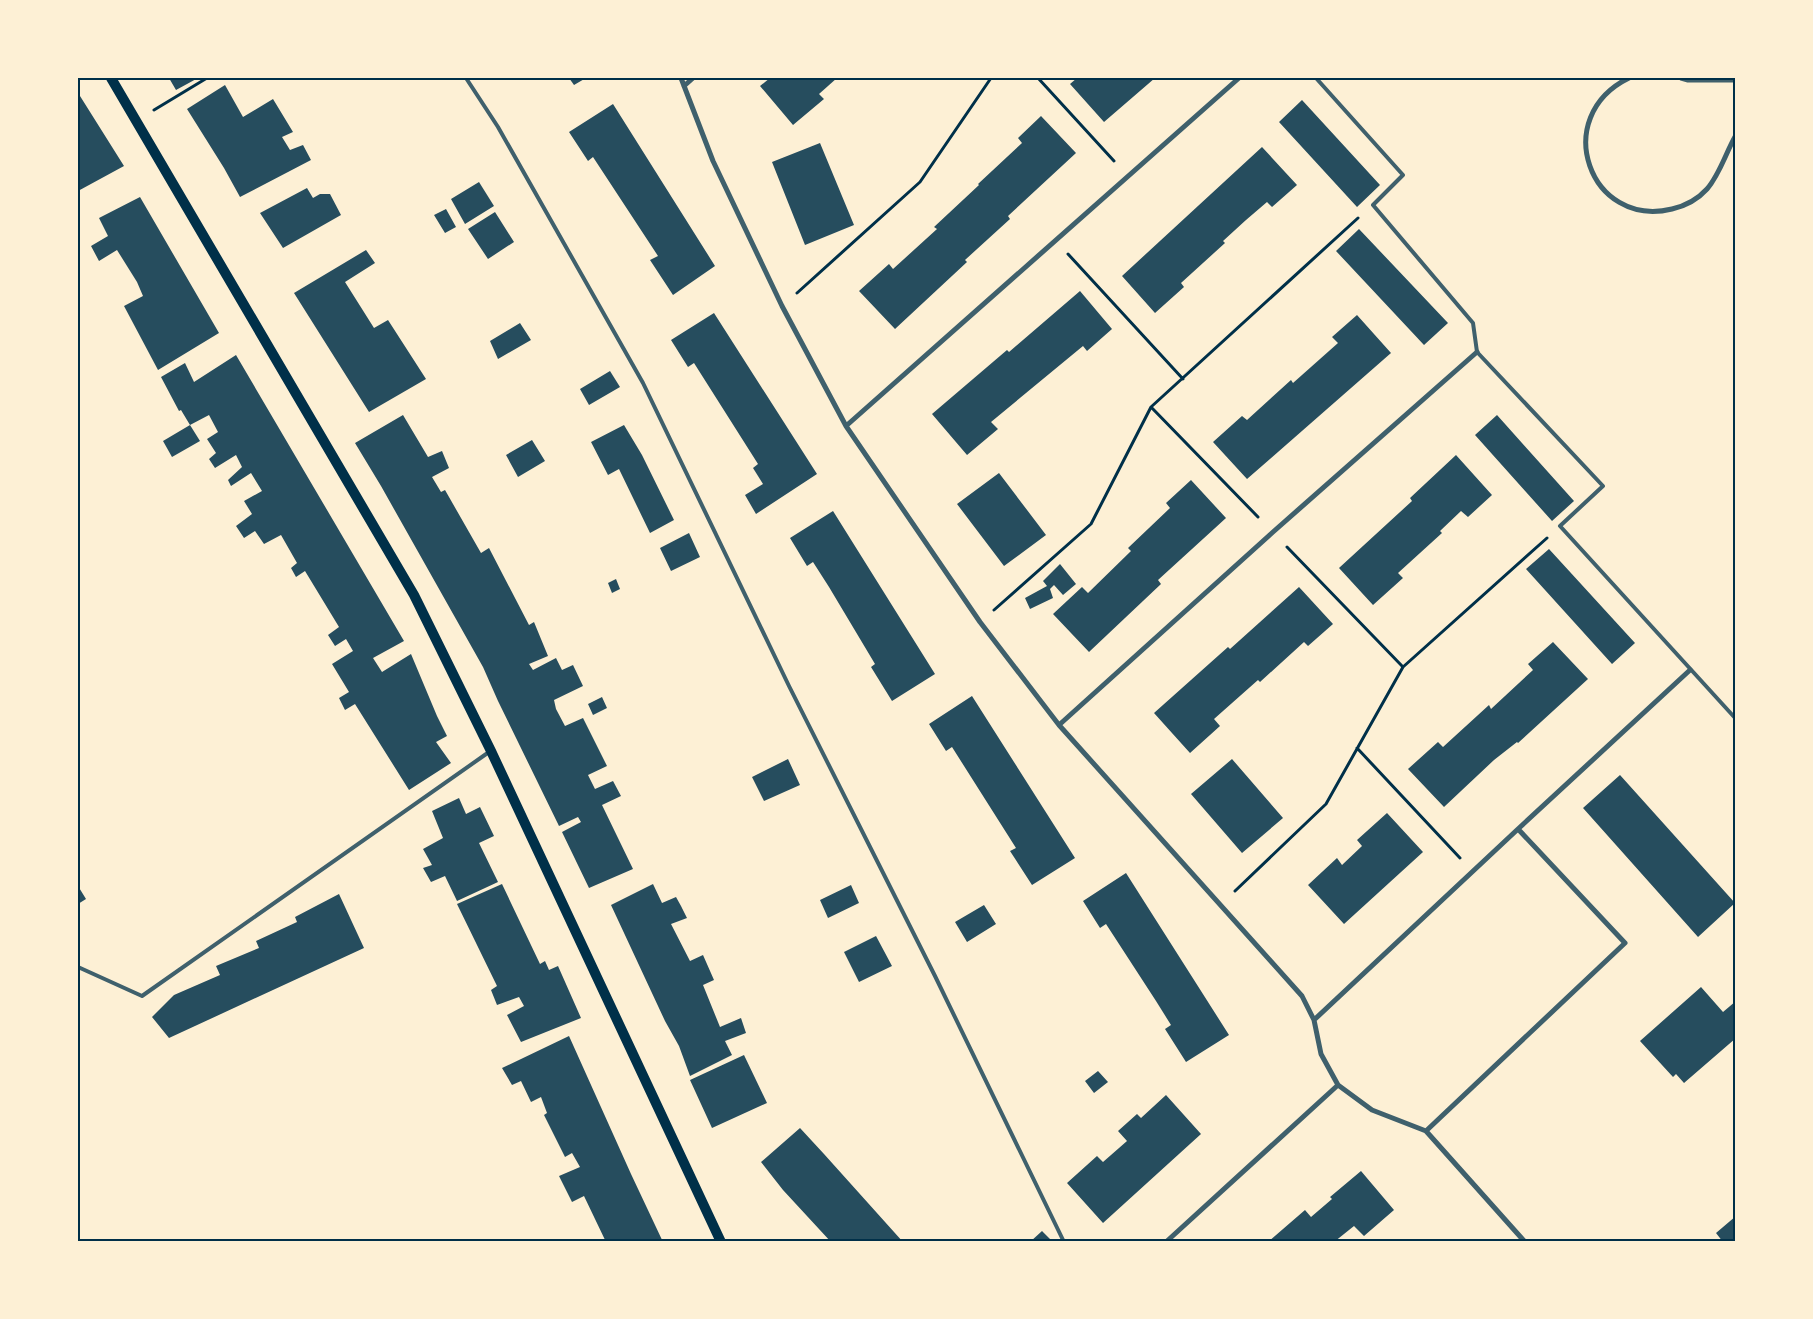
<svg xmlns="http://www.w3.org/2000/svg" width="1813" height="1319" font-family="Jost,sans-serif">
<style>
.building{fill:#264d5e}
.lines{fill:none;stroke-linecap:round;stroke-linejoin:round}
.path{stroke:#003049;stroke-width:3}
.service{stroke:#3f606c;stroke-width:4}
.minor{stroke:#3f606c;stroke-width:5}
.secondary{stroke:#003049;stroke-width:10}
.neatline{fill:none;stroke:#003049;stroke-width:2}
</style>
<rect width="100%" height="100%" fill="#fdf0d5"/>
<path class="building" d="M169,78h29l-22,12z
M569,78h17l-12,7z
M770,78h67l-18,16 5,5 -31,26 -33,-39z
M1077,78h78l-51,44 -34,-38z
M225,85l18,32 30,-18 20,33 -11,5 8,13 13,-5 8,15 -71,37 -16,-29 -37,-59z
M80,96l44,70 -46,25v-94z
M1302,100l78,85 -23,22 -78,-85z
M613,104l102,162 -42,29 -23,-35 8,-4 -65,-99 -5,4 -19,-29z
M1041,116l35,37 -68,63 2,3 -45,41 2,2 -72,67 -36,-38 30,-27 4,5 44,-40 -3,-2 45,-42 -1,-1 44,-41 -4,-5z
M820,143l34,82 -49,20 -33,-83z
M1262,147l35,38 -25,22 -5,-5 -21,18 -23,21 2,2 -44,40 3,4 -29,26 -33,-37z
M479,182l15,24 -29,18 -14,-25z
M307,188l6,10 7,-4h10l11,21 -58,33 -23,-35z
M140,197l79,136 -61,37 -34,-64 19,-10 -6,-14 -20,-32 -18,11 -8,-15 17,-10 -9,-18z
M446,209l10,18 -11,6 -11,-18z
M495,212l19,30 -26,17 -20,-30z
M1359,229l89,94 -24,22 -88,-94z
M366,250l9,13 -30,19 29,46 14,-8 38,59 -57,33 -75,-119z
M1080,291l32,38 -25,22 -4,-5 -92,76 7,7 -31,26 -35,-41 75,-64 2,2z
M714,313l103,161 -61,40 -11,-19 18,-11 -10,-16 5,-4 -64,-101 -6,4 -17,-27z
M1357,315l34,38 -144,126 -34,-37 29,-26 5,4 44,-40 2,3 45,-40 -6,-6z
M520,323l11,17 -33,19 -8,-18z
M236,355l168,286 -31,17 9,14 29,-18 26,62 10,20 -11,6 15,21 -42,27 -54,-86 -10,6 -6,-12 10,-6 -17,-28 21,-13 -7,-12 -11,7 -7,-11 11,-8 -34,-56 -9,6 -5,-9 6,-5 -16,-28 -17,9 -9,-13 -11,7 -8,-12 16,-12 -8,-13 18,-10 -11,-18 -20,13 -3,-6 14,-13 -6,-12 -21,13 -6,-9 7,-6 -9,-14 11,-7 -9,-17 -19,10 -9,-15 -2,1 -18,-34 24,-14 9,19z
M610,371l10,16 -31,18 -9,-16z
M403,415l25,42 14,-6 7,17 -17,9 9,15 4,-2 36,63 8,-5 40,77 5,-3 14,34 -19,8 4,6 23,-12 6,12 11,-5 10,21 -29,14 2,9 9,17 18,-8 24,48 -19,9 7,14 18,-8 8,15 -19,9 31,64 -44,19 -27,-56 19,-10 -3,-5 -19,9 -61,-125 -15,-34 -102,-181 -26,-43z
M1497,415l77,86 -22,20 -77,-86z
M190,425l10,16 -28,16 -9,-16z
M624,425l18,30 32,65 -24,13 -31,-64 -11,6 -17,-33z
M532,440l13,21 -27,16 -12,-22z
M1456,455l36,40 -24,22 -7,-6 -21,20 2,2 -44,40 5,5 -30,27 -34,-37 73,-67 -2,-3z
M999,473l47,62 -42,31 -47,-62z
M1191,480l35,38 -68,62 3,4 -72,68 -36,-38 29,-27 6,6 43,-42 -3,-3 42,-40 -4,-5z
M833,511l102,163 -43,27 -21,-34 4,-3 -46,-77 -16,-25 -6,4 -17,-28z
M689,533l11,24 -29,14 -11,-23z
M1549,549l86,94 -23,21 -86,-95z
M1060,564l16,20 -13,11 -9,-10 -4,4 3,9 -23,11 -5,-11 22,-12 -4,-5z
M616,579l4,10 -8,4 -4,-10z
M1299,587l34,37 -25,22 -4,-4 -44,40 -2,-2 -44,39 6,7 -30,27 -36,-40 74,-66 2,2z
M1553,642l35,37 -70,64 -1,-1 -23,18 -50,47 -36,-38 30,-27 5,5 46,-42 2,4 42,-39 -5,-6z
M972,696l103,162 -43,27 -22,-34 6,-3 -64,-101 -6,4 -17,-27z
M602,697l5,11 -14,7 -5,-11z
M788,759l12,26 -36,16 -12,-24z
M1232,759l51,59 -41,35 -51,-59z
M1620,775l115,128 -37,34 -115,-129z
M459,798l7,16 14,-7 14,29 -15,7 19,39 -41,19 -12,-25 -14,6 -8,-14 9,-3 -9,-16 20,-11 -11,-27z
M1387,813l36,39 -79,72 -36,-39 29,-27 5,7 20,-19 -5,-6z
M1126,873l103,162 -43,27 -21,-33 6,-4 -15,-24 -50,-77 -6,4 -17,-27z
M502,884l38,80 5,-3 4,9 9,-4 23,52 -60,24 -14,-27 17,-9 -5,-9 -22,8 -6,-15 6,-4 -40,-82z
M653,884l9,19 14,-6 5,9 6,12 -16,6 19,37 13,-6 11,25 -11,5 17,42 21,-9 5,15 -21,8 7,14 -42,21 -11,-30 -14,-25 -54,-116z
M851,885l8,18 -31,15 -8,-18z
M78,886l8,13 -8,5z
M339,894l25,54 -195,90 -17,-21 22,-22 46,-20 -4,-9 43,-18 -3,-7 41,-19 -2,-5z
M984,905l12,19 -29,18 -12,-20z
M876,936l16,30 -33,16 -15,-30z
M1701,987l22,25 13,-11v37l-52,45 -8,-9 -3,3 -33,-36z
M569,1036l62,138 32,68h-57l-22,-46 -12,6 -13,-26 21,-9 -8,-14 -7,4 -21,-42 3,-2 -6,-16 -10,5 -10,-21 -9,4 -10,-17z
M744,1055l23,48 -55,25 -22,-48z
M1098,1071l10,11 -14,11 -9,-12z
M1166,1095l35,39 -98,89 -36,-40 30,-27 6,6 24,-21 -9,-10 19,-17 4,4z
M800,1128l24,26 79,88h-72l-48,-52 -22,-28z
M1361,1171l33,39 -30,26 -10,-10 -20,16h-66l37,-32 6,7 21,-18 -2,-2z
M1736,1216v26h-13l-7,-9z
M1042,1231l9,9 -1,2h-20z"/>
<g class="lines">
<path class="path" d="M1038,78l76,83
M154,110l53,-32
M1068,254l115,125
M797,293l123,-111 71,-104
M1151,407l107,110
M1287,547l116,120
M994,610l97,-86 60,-117 207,-189
M1357,748l103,110
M1235,891l91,-87 77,-137 144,-129"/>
<path class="service" d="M466,78l32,49 145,256 146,303 146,290 129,266
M1316,78l87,97 -30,30 100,118 4,29 126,134 -43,40 176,193
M78,967l64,29 347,-244"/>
<path class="minor" d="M681,78l32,83 69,145 64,120 134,196 79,103 243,271 12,24 7,34 17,31 34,25 54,21 99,111
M1629,78c-80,39 -39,151 43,131 13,-3 26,-10 35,-20 13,-15 19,-37 29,-54
M1681,78l7,2h48
M684,86l9,-8
M846,426l393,-348
M1059,725l214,-193 204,-180
M1518,829l172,-159
M1314,1020l204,-191 107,114 -199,188
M1166,1242l172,-157"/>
<path class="secondary" d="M111,78l303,517 77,156 230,491"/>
</g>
<rect width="1813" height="1319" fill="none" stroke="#fdf0d5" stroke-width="158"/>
<rect x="79" y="79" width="1655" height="1161" class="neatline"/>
</svg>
